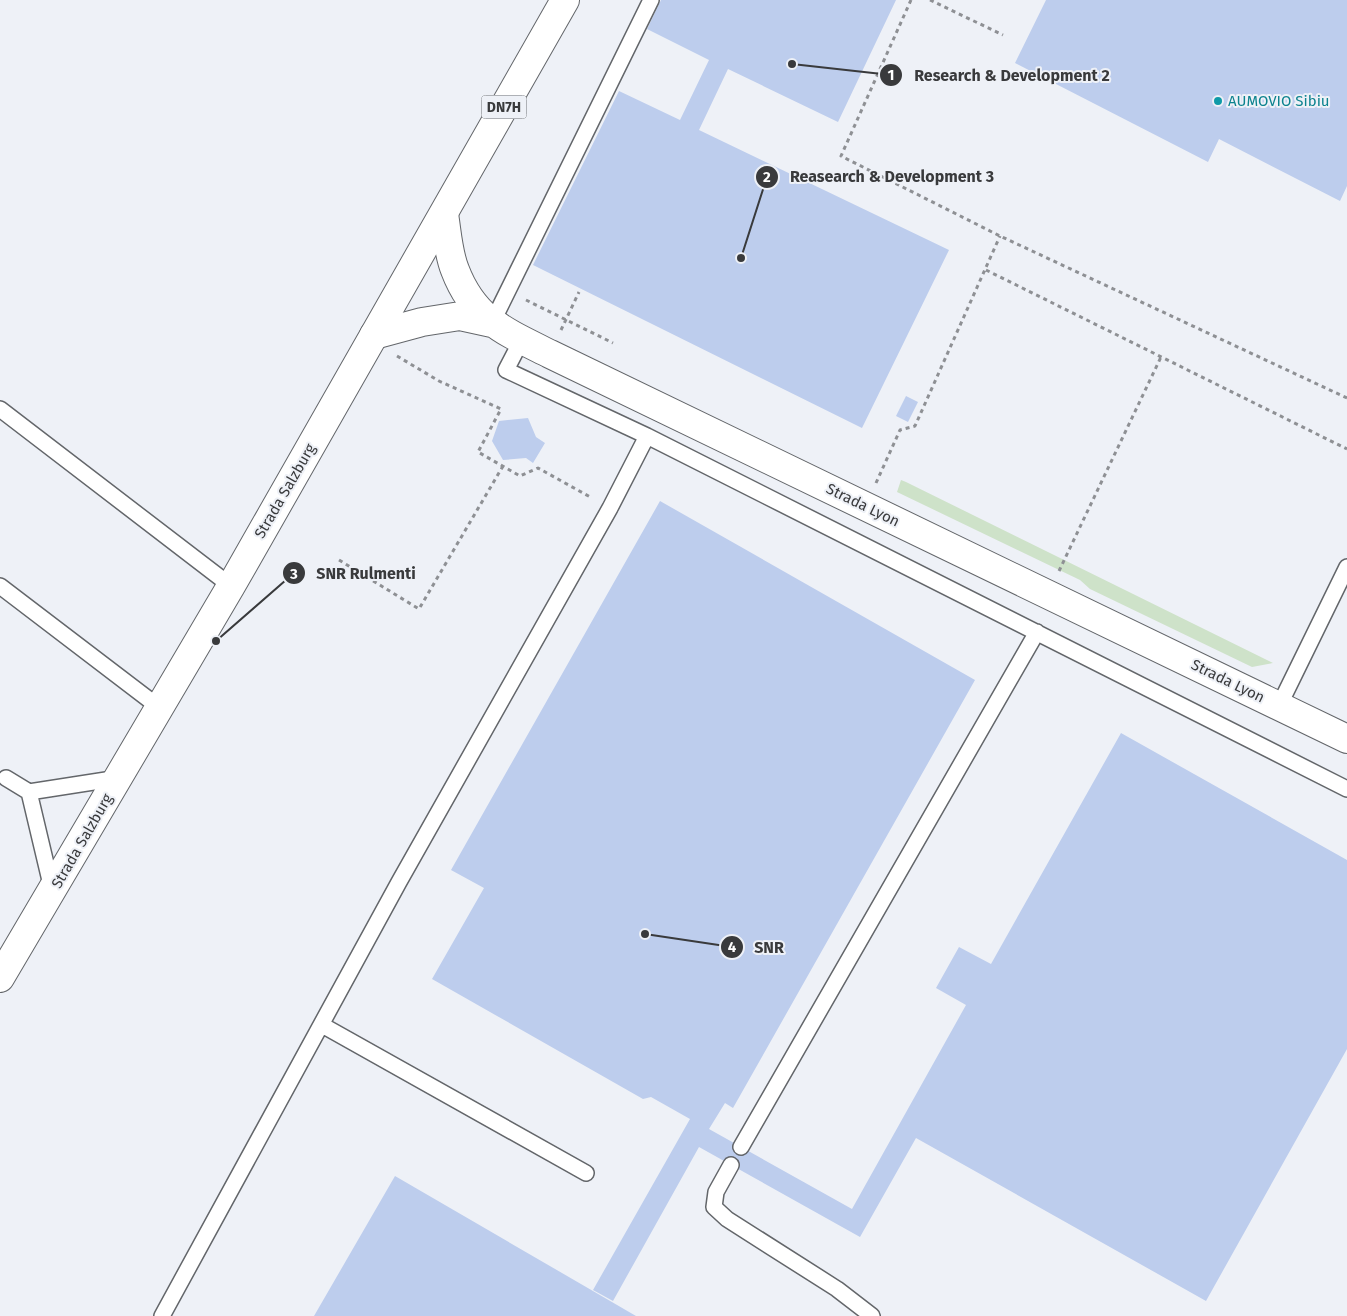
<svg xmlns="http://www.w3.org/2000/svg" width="1347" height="1316" font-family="'Fira Sans',sans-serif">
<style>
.green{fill:#cee2c9}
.building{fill:#bdcded}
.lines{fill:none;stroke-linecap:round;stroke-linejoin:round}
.lane-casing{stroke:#63666a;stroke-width:18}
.street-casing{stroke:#63666a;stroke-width:30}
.primary-casing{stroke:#63666a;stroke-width:30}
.path{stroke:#8e9094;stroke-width:3;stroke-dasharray:4 4;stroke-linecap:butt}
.lane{stroke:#fff;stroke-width:15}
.street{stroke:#fff;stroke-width:28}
.primary{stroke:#fff;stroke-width:28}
.culture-dot{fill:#0f9aa8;stroke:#eef1f7;stroke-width:2}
.labels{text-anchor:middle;stroke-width:4;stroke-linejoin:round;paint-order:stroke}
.shield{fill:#eef1f7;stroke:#6f7174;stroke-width:1}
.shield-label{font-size:14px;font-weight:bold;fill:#393a3c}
.culture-label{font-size:15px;fill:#0d838f;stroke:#eef1f7;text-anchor:start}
.street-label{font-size:15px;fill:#393a3c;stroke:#eef1f7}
.leader{fill:none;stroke:#393a3c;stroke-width:2}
.callout-dot{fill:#393a3c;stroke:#eef1f7;stroke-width:2}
.mark-label{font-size:15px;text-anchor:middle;font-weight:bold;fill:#fff}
.callout-label{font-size:16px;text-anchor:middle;font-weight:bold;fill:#393a3c;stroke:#eef1f7;stroke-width:4;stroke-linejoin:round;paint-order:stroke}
</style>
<rect width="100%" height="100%" fill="#eef1f7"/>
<path class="green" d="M901,480l5,2 367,181 -21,4 -162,-78 -10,-9 -183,-88z"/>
<path class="building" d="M661,0h235l-58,122 -110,-53 -29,61 250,120 -87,178 -329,-163 86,-174 61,29 29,-60 -62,-31z
M1046,0h301v186l-7,15 -121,-62 -11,23 -193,-99z
M906,396l12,6 -10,20 -12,-6z
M528,418l8,19 9,6 -12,20 -7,-5 -23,2 -11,-19 7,-20z
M660,501l315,179 -242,428 -8,-5 -16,26 143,80 114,-204 -30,-17 23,-41 32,17 130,-231 226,127v189l-141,252 -290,-163 -56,99 -161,-90 -86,154 -20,-11 97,-171 -39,-22 -8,2 -211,-120 52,-91 -33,-18z
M395,1176l241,140h-322z"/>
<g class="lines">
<defs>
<path id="lane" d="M492,323l159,-323
M522,339l-16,31 141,66 700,353
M0,409l231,177
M0,586l160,122
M1279,706l68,-139
M6,778l23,14
M52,889l-23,-97 90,-14
M322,1025l264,148
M741,1147l296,-515
M731,1165l-15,27 -2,15 13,12 110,70 35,27
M162,1316l237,-434 211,-374 37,-72"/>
<path id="street" d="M444,214c3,18 4,39 11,56 19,50 51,62 95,84l797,385
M374,335l48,-13 38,-6 32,7"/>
<path id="primary" d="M0,978l231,-392 334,-586"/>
</defs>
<use href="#lane" class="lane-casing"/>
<use href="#street" class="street-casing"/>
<use href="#primary" class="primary-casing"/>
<path class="path" d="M911,0l-70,156 159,80 347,162
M930,0l73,35
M986,270l361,179
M526,300l87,43
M561,330l18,-38
M397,356l42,25 62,28 -23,43 42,24 18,-8 54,30
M876,483l24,-53 15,-4 85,-190
M339,560l80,49 84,-143
M1059,571l102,-214"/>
<use href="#lane" class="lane"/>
<use href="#street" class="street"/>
<use href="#primary" class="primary"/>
</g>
<circle class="culture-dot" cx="1218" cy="101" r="5"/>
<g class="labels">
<rect class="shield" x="481.5" y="95.5" width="45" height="23" rx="4"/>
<g class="shield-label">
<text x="504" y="112">DN7H</text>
</g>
<g class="culture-label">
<text x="1228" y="106">AUMOVIO Sibiu</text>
</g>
<g class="street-label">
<text transform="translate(285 491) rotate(-60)" y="5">Strada Salzburg</text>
<text transform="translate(863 505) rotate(26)" y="5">Strada Lyon</text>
<text transform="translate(1228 681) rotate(26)" y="5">Strada Lyon</text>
<text transform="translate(82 841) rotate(-60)" y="5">Strada Salzburg</text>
</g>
</g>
<path class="leader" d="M792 64L891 75M741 258L767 177M216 641L294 573M645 934L732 947"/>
<g class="callout-dot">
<circle cx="792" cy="64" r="5"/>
<circle cx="741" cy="258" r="5"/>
<circle cx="216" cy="641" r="5"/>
<circle cx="645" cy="934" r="5"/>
<circle cx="891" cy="75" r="12"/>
<circle cx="767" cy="177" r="12"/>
<circle cx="294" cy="573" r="12"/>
<circle cx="732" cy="947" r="12"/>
</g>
<g class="mark-label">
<text x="891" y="80">1</text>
<text x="767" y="182">2</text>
<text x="294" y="579">3</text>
<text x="732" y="952">4</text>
</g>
<g class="callout-label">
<text x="1012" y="81">Research &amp; Development 2</text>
<text x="892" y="182">Reasearch &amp; Development 3</text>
<text x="366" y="579">SNR Rulmenti</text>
<text x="769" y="953">SNR</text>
</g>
</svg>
